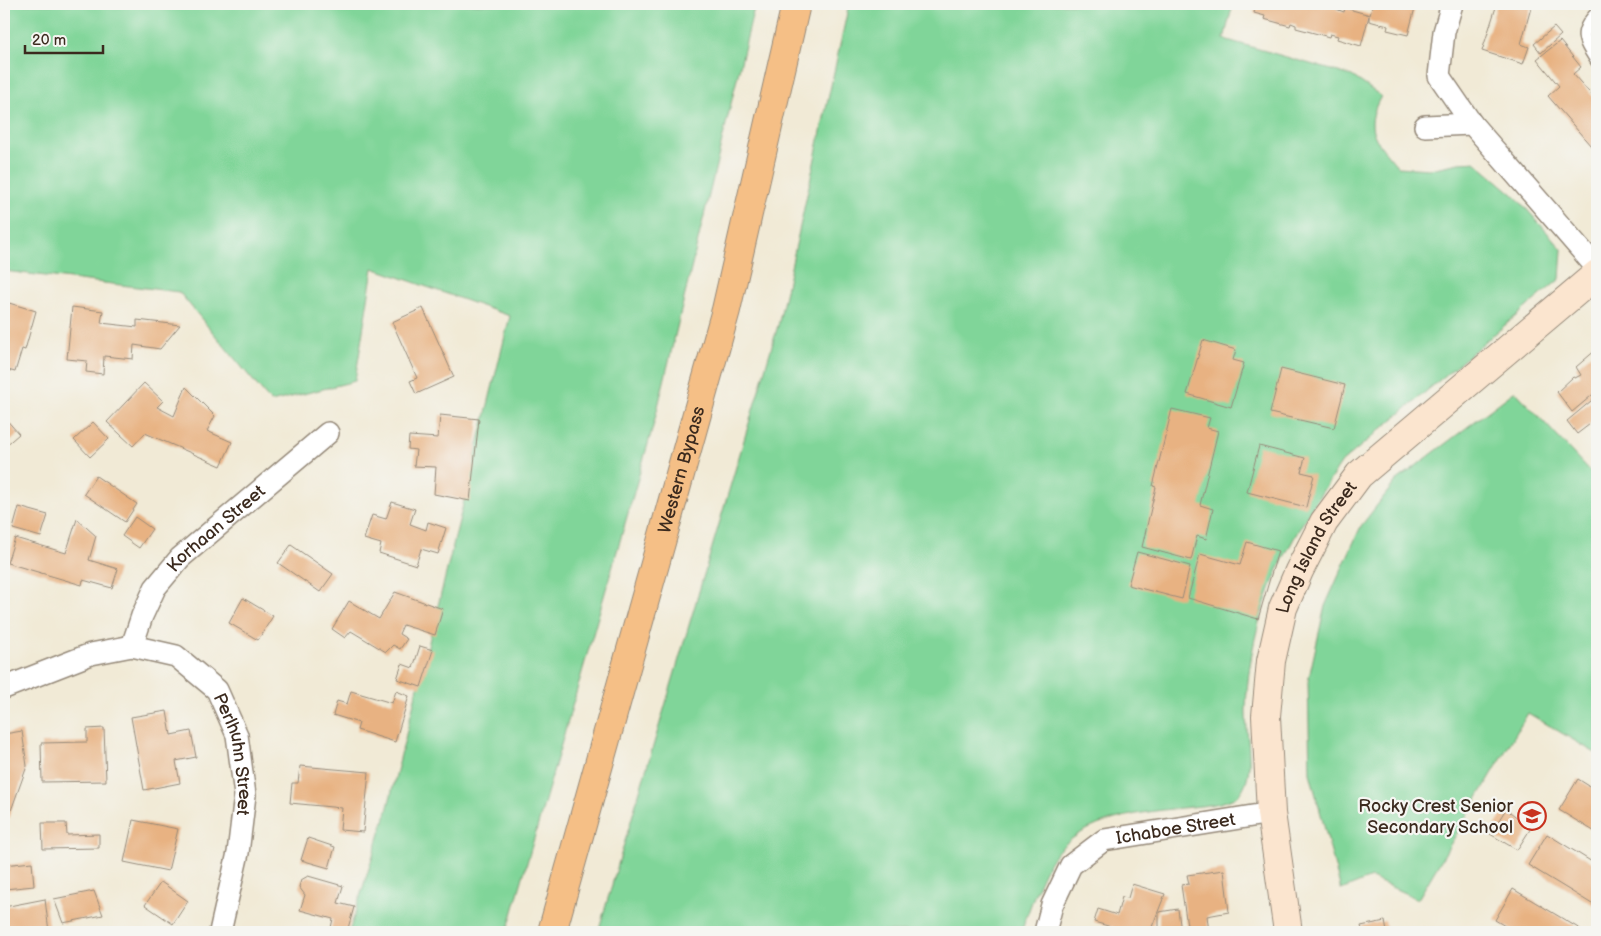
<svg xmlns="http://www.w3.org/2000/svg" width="1601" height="936" font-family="'Balsamiq Sans',sans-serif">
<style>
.green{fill:#80d599;stroke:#5e805c}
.building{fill:#e8b282}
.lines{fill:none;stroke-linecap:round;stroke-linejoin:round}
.lane-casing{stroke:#968a7a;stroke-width:14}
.street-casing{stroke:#968a7a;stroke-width:24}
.secondary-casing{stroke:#968a7a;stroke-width:30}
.highway-casing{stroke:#968a7a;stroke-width:30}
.lane{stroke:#fff;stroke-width:11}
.street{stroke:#fff;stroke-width:21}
.secondary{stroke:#fbe5cf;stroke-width:28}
.highway{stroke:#f5bf86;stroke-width:28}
.labels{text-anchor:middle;stroke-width:4.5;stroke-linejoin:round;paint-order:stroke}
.street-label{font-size:18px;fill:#3b2a1e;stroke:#f6f6f2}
.poi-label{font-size:18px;fill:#3b2a1e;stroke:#f6f6f2;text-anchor:end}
</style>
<rect width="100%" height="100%" fill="#f6f6f2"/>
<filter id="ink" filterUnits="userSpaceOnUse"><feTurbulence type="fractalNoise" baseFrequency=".02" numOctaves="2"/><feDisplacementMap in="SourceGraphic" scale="10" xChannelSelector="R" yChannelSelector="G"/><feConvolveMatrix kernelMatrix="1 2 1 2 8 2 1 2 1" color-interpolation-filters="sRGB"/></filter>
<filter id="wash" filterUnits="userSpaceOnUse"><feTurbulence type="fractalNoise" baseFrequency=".0096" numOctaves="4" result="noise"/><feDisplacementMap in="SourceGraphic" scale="20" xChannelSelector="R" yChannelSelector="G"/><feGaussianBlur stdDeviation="1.12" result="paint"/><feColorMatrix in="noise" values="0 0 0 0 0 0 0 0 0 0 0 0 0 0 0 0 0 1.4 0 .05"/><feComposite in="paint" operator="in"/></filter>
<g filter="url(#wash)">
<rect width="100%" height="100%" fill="#f1ead6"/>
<path class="green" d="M4,4h751l-101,419 -147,509h-158l38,-121 123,-495 -137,-48 -18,113 -84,21 -92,-110 -175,-21z
M849,4h384l-9,35 128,37 29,20c-19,35 -5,44 17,71l32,2 29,-6 16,-1 40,34 47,53 -2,30 -218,183c-33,49 -66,99 -82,157 -8,28 -13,60 -14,89 -1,27 11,63 -6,85 -7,9 -29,12 -39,13 -47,5 -108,8 -142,44 -17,17 -29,59 -38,82h-423l181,-610z
M1515,391l82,88v275l-69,-41 -110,186 -47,-21 -30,12 -31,-117 -2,-91 17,-76 36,-80 35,-45z"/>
<g id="blocks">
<path class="building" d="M1256,4h74l7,2 -1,3 8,3 1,-4 25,7 3,-11h43l-8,31 -21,-5 1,-4 -19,-5v-5l-8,30 -24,-7 1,-3 -8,-2 -1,3 -33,-9v-3l-5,-2 -1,3 -26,-7 1,-3 -11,-3z
M1497,4h35l-11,40 8,3 -6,17 -41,-13z
M1554,27l7,8 -20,18 -7,-9z
M1560,41l21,26 -8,7 24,27v52l-49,-57 11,-10 -22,-27z
M9,303l27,8 -11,39 -3,-1 -7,23 -11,-3v-47z
M72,307l31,4 -2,12 36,4v-7l43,5 -20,24 -26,-4 -1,14 -29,-3 -1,18 -17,-2 1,-11 -20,-2z
M423,308l31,69 -38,17 -6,-13 7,-3 -25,-56z
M1203,340l33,10 -3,10 11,3 -13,44 -44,-13z
M1597,349v42l-25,21 -15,-20 16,-15 2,1 6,-3 -5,-8z
M1281,369l64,16 -11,43 -64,-15z
M144,383l19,18 -6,6 17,9 12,-29 29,29 -8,15 25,11 -11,24 -76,-33 -12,13 -26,-24z
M1597,396v29l-3,-4 -17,13 -10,-13z
M1172,409l38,9 -3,10 11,3 -18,74 13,4 -7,30 -9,-3 -6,24 -49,-13 14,-60 -3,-1z
M440,415l39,4 -9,82 -36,-7 2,-27 -22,-1 2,-16 -8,-1 1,-13 29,2z
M4,417l15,17 -15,13z
M93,422l16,17 -19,18 -16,-17z
M1259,446l46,12 -4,14 13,3 -8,32 -59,-15z
M96,476l41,28 -12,18 -41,-28z
M392,502l23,7 -5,15 16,6 2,-8 18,6 -8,26 -17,-5 -5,16 -37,-12 2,-9 -17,-5 8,-24 14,4z
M19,507l29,8 -7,22 -28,-8z
M135,517l17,12 -13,19 -17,-12z
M77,519l19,17 -7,24 29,9 -6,19 -29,-8 -1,5 -75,-22 8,-25 51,15z
M1247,542l31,9 -20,68 -70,-21 12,-44 40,11z
M291,545l42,29 -13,18 -42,-29z
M1137,552l53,14 -8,33 -54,-14z
M395,592l48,17 -8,26 -32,-10 -4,9 8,5 -7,10 -7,-4 -7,7 -35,-21 -6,7 -13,-9 17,-28 30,18z
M243,598l30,18 -15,24 -29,-17z
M420,646l13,4 -12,37 -24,-8 5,-15 11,4z
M351,691l41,12 4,-12 13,5 -14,46 -38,-12 2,-7 -26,-8 4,-14 10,3z
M167,711l4,24 20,-4 5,26 -20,4 4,22 -36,7 -13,-73z
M104,728l2,53 -64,1 -1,-39 46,-1v-13z
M22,731l5,35 -23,64v-96z
M300,766l69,6 -6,60 -23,-2 2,-22 -52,-5 2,-20h6z
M1578,779l19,12v42l-38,-23z
M1506,809l25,19 -14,22 -27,-16z
M133,820l45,9 -10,42 -44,-9z
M42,823h24l1,12 32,-1v14l-56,1z
M1547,834l50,31v42l-69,-42z
M308,838l27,9 -6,21 -28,-8z
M32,862l2,24 -29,3 -1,-24z
M1224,870l5,42 -22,4 2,16h-21l-7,-47 8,-1 -2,-9z
M308,876l35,10 -5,17 16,4 -7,25h-17l3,-13 -33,-9 5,-15 -6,-8 2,-7z
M161,882l27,19 -15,23 -28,-19z
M1132,884l33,10 -15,38h-21l-35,-10 4,-13 19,6 5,-18 6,1z
M1513,889l72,43h-70l-20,-12z
M94,891l9,24 -40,8 -9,-24z
M45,899l4,33 -45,-1v-24z
M1178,909l3,23h-22v-20z
M1385,921l2,11h-24l-2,-6z"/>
</g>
</g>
<g filter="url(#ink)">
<use href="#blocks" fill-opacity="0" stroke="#968a7a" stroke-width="1"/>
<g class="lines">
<defs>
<path id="lane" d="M1597,12c-20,21 -14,28 0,50"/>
<g id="street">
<path d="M1452,4l-8,28 -5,44 33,48"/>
<path d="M1425,126l47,-2 125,144"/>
<path id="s1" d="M132,646l10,-30 13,-28 25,-30 148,-125"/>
<path id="s2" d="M4,688l87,-34 41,-8 44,10 41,34 20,45 8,60 -7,58 -18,79"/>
<path id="s3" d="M1045,932l7,-27 19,-40 33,-25 167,-27"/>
</g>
<g id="secondary">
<path id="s4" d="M1288,932l-17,-119 -5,-97 5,-55 12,-53 16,-37 25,-49 35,-47 238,-201"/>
</g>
<g id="highway">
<path id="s5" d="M552,932l174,-622 70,-306"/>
</g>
</defs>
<use href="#lane" class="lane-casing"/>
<use href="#street" class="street-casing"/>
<use href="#secondary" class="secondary-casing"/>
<use href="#highway" class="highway-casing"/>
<use href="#lane" class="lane"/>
<use href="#street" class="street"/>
<use href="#secondary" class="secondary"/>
<use href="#highway" class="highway"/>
</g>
</g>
<defs>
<symbol id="school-ring" viewBox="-11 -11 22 22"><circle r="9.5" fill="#f6f6f2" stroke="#c8321e" stroke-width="1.5"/><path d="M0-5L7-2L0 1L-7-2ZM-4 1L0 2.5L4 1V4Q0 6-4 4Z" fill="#c8321e"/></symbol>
</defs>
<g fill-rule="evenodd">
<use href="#school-ring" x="1516" y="800" width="32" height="32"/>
</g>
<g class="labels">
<g class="street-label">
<text dy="6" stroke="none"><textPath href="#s5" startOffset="480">Western Bypass</textPath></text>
<text dy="6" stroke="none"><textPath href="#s1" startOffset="148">Korhaan Street</textPath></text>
<text dy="6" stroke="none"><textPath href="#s4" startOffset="396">Long Island Street</textPath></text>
<text dy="6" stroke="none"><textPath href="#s2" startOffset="301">Perlhuhn Street</textPath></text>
<text dy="6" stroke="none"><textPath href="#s3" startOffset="186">Ichaboe Street</textPath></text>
</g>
<g class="poi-label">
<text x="1513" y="812">Rocky Crest Senior<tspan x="1513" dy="21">Secondary School</tspan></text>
</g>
</g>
<rect width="1601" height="936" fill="none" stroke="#f6f6f2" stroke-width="20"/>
<path d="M25 45v8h78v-8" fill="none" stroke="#3b2a1e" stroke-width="2.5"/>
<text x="32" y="45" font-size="15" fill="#3b2a1e" stroke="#f6f6f2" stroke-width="4" paint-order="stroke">20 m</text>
</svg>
